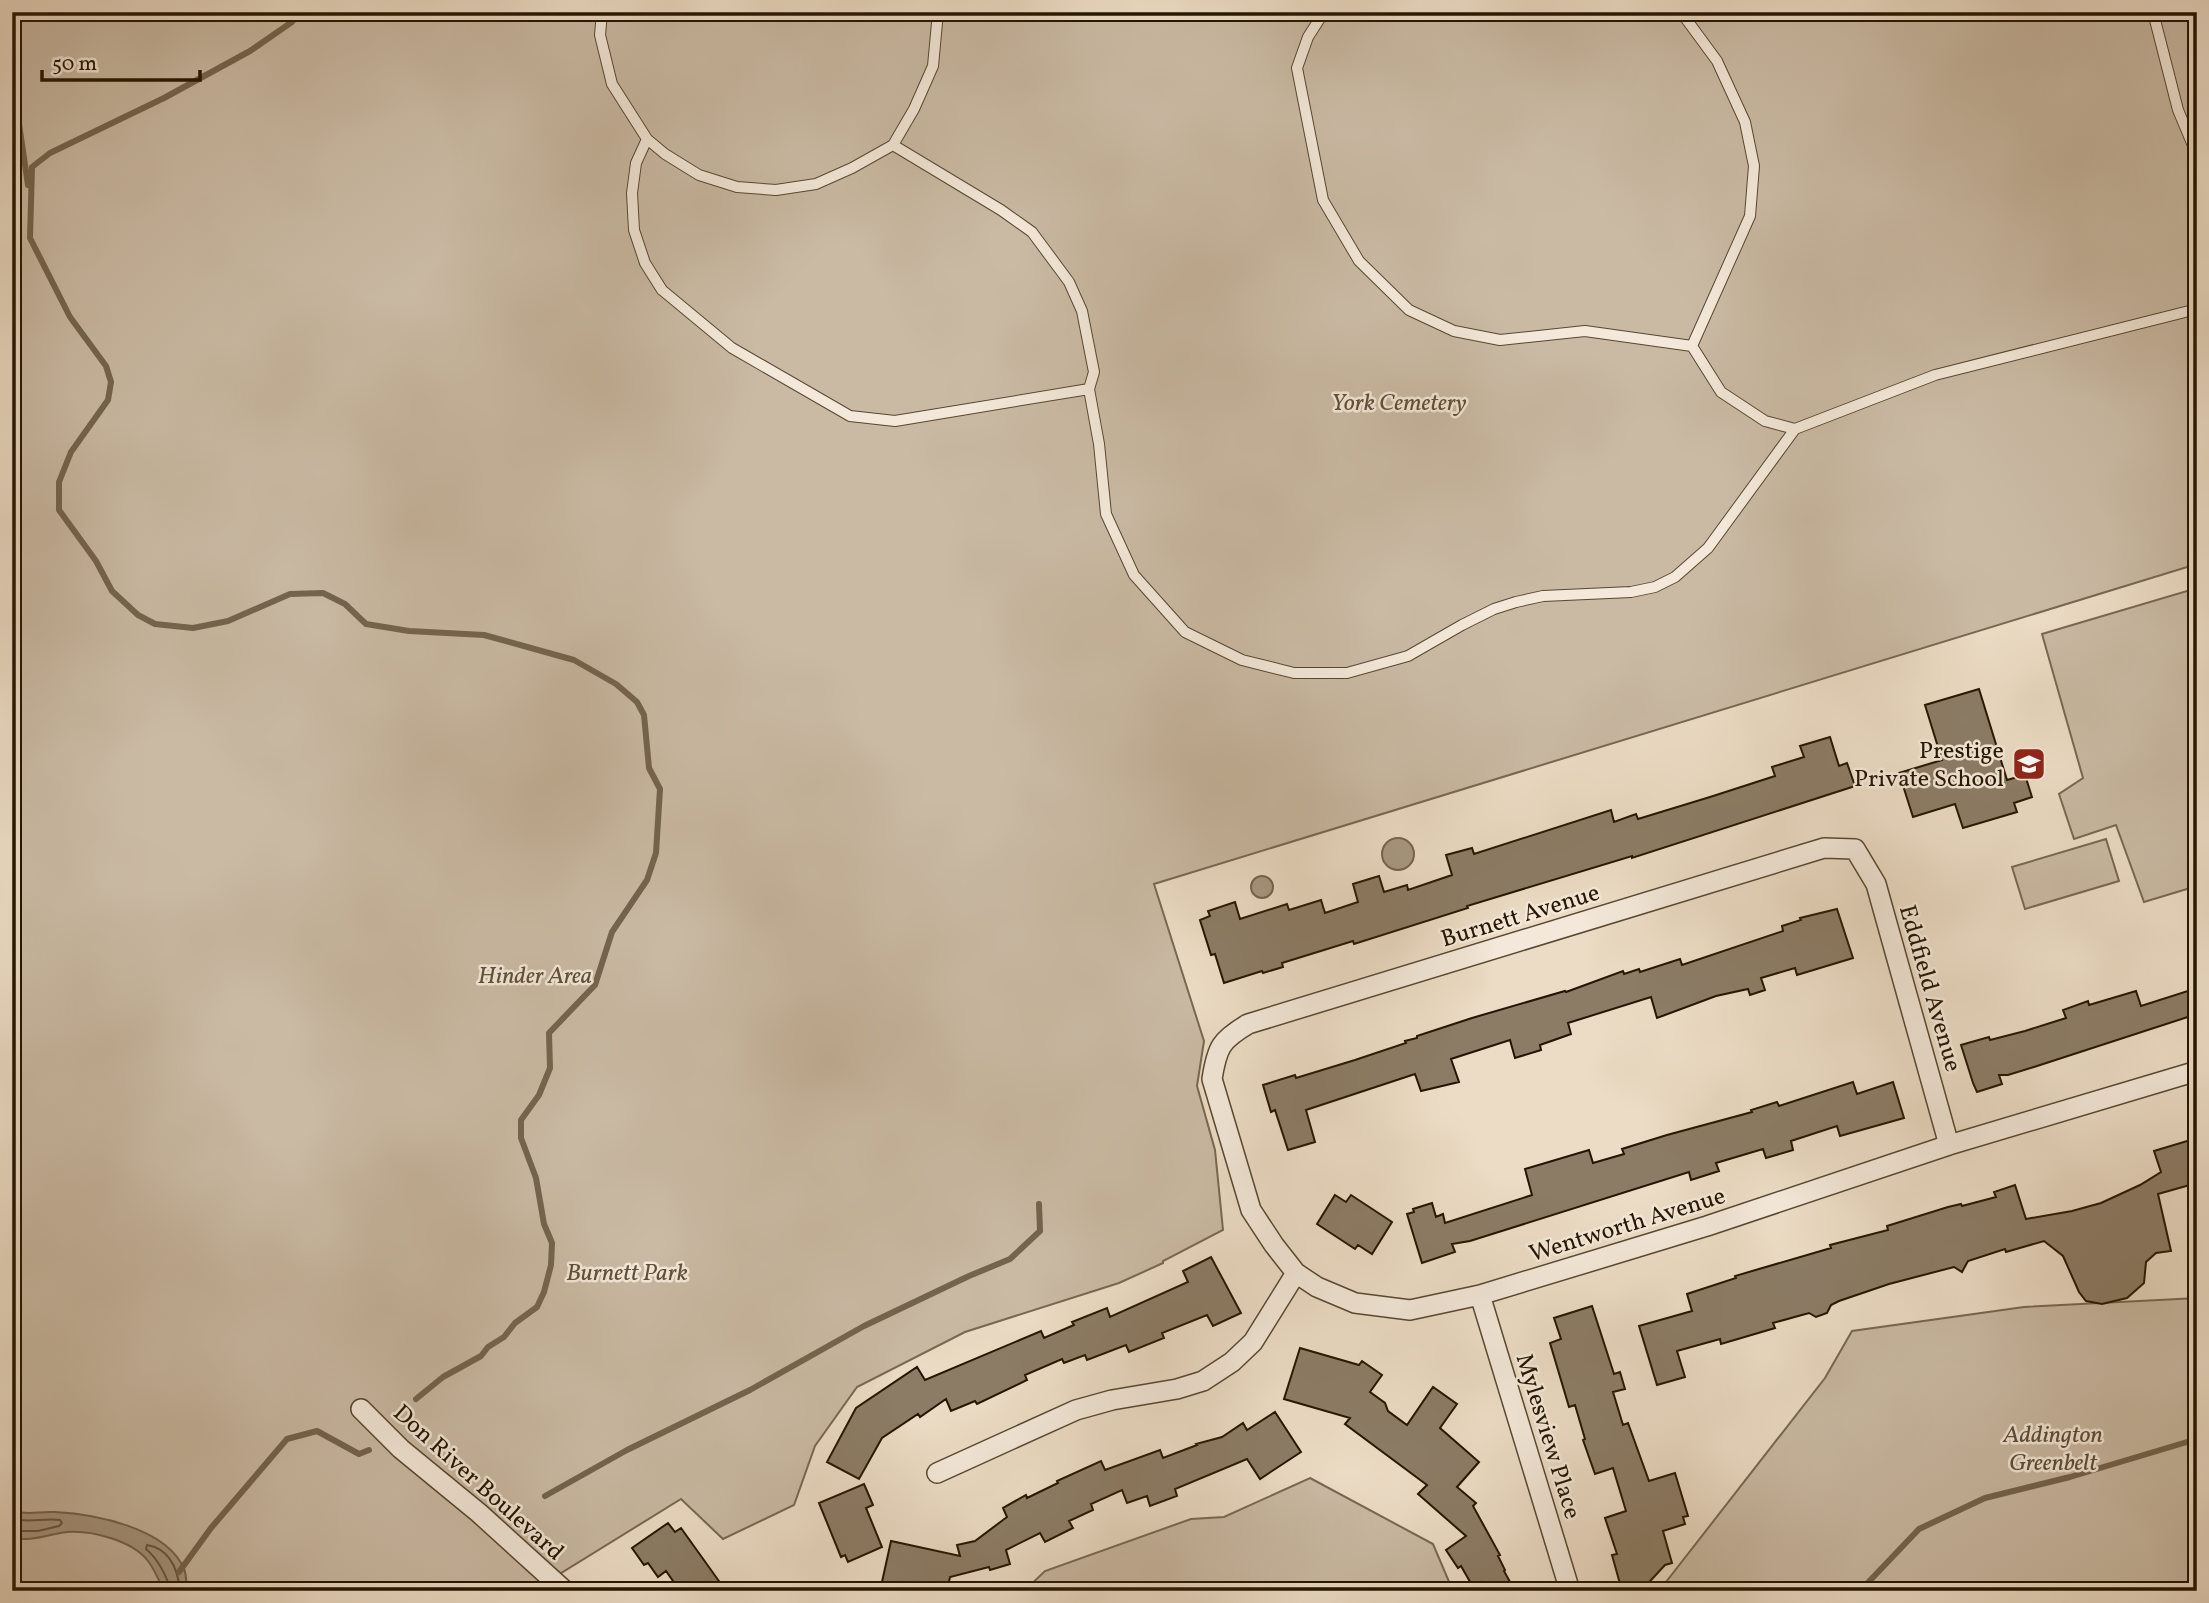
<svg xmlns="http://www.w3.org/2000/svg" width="2209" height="1603" font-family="Vollkorn,serif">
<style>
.green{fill:#cabaa4;stroke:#786852;stroke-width:2}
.water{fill:#a89882;stroke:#74644e;stroke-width:2}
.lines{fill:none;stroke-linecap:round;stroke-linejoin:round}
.shore{stroke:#665641;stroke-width:2}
.stream{stroke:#74644e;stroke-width:6}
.building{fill:#8c7c66;stroke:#251500;stroke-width:2}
.service-casing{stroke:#574731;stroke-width:12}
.minor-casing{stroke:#574731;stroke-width:22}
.service{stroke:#f3e8d9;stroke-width:10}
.minor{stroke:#f3e8d9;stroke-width:19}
.labels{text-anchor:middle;stroke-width:5;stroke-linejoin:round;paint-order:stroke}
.park-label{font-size:24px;font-style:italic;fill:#5f4f39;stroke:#f3e8d9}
.poi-label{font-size:24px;fill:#251500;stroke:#f3e8d9;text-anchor:end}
.street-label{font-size:24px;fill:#251500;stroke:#f3e8d9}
</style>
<rect width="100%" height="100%" fill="#ecdcc5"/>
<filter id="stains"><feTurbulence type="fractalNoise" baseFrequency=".00286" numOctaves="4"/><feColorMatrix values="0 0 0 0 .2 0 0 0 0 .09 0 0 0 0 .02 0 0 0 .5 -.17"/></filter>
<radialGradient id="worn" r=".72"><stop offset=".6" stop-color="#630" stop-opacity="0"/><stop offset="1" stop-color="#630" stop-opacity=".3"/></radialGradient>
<path class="green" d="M12,12h2185v552l-1043,320 50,157 -7,45 18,64 8,80 -60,31v2l-44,20 -154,49 -108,55 -42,59 -21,59 -71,34 -42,-40 -149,92h-520z
M2197,588v298l-53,16 -28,-77 -42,14 -15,-45 24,-16 -41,-144z
M2106,839l13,42 -94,28 -13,-42z
M2197,1298v293h-538l166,-213 27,-47 172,-24z
M1310,1478l123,66 20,47h-429l21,-20 146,-52 33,-2z"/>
<path class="water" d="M1382 854a16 16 0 1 1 32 0a16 16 0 1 1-32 0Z
M1251 887a11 11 0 1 1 22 0a11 11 0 1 1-22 0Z
M12,1511c19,5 26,0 43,1 40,2 112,16 129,57 3,7 2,15 3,22h-23c-5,-10 -9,-21 -16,-30 -15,-20 -56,-31 -81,-29 -19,2 -35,10 -55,6z"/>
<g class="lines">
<path class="shore" d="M12,1519c19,4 30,-1 48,1l2,3 -3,3 -21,5h-26
M170,1591c-2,-14 -13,-33 -24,-42l1,-4c23,4 31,25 33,46"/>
<path class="stream" d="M300,12l-8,10 -42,29 -86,47 -114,55 -18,14 -2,71 40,79 36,49 5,16 -3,18 -37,52 -12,30v28l37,51 16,30 26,24 17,9 38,4 35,-7 62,-27 33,-1 22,11 21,20 43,7 75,4 90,25 42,24 21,18 7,13 5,53 11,21 -4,64 -9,27 -35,52 -17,53 -46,48 1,35 -11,27 -18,25v18l15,40 8,46 8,19 -1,22 -7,27 -7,15 -22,16 -11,14 -16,10 -7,9 -38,21 -27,22
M12,113l7,11 9,61
M545,1496l82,-46 123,-60 114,-64 105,-50 41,-17 30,-28 -1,-27
M179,1572l32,-44 76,-89 30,-8 42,23 10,-4
M1860,1591l59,-62 66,-31 85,-21 127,-38"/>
</g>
<path class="building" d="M1979,689l28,91 18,-5 7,22 -18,6 3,9 -54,16 -8,-24 -42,13 -14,-44 43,-13 -17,-55z
M1830,737l9,29 8,-3 8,23 -223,72v-2l-165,50 1,2 -114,36 -1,-3 -71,22 1,4 -20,6 -1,-2 -38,12 -9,-29 -4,1 -11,-35 10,-4 -2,-5 27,-9 5,17 47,-15 2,6 32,-10 4,13 33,-11 -5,-18 26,-8 5,16 23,-7 1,5 44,-15 -6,-20 26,-7 2,6 137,-44 3,12 22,-8 2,5 72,-22 65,-21 -3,-9 32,-10 -4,-11z
M1837,909l16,49 -56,17 -2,-7 -34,10 4,12 -15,5 -2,-6 -32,7 -59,22 -6,-21 -83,26 3,11 -31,11 1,5 -26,8 -5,-18 -59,19 8,23 -38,9 -6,-17 -109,36 9,32 -27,8 -13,-40 -4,2 -8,-27 32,-10 1,3 59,-18 51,-17 -1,-2 12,-3v-2l55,-18 93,-27 1,1 57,-21 1,3 15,-5 1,3 40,-13 2,6 101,-34 -1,-5 19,-6 -1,-2z
M2197,988v26l-163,53 -26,8h-9l3,9 -25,8 -4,-9 -12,-38 28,-8 1,3 35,-9 41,-13 -3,-8 25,-9 1,4 47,-14 5,15z
M1853,1082l4,12 36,-12 11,36 -64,18 -3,-10 -46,15 2,9 -27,8 -3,-9 -47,14 3,8 -28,9 -2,-8 -219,69 -18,3 3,8 -33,11 -15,-49 7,-2 -1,-3 19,-6 4,14 7,-3 2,9 87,-28 -7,-26 64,-19 4,13 31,-9 -2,-5 45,-14 85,-23 -1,-2 26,-8 2,4z
M2197,1138v45l-39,11 13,57 -15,2 -10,9 -2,21 -17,15 -25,6 -16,-3 -7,-9 -16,-36 -19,-15 -38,11 -1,-3 -37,12 -6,11 -8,-5 -65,17 -50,17 -8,4 -4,8 -11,4 -7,-4 -36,10 2,5 -54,16 -1,-5 -43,12 8,26 -28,8 -18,-59 53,-15 -5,-17 49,-16 -1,-2 96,-28 -1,-3 58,-15 -1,-4 61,-19 13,-3 1,2 34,-9 -2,-5 21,-7 11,34 46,-8 29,-8 39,-18 21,-13 -7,-21z
M1335,1195l11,7 5,-7 41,27 -20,32 -14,-9 -3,4 -38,-25z
M1211,1257l30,56 -28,13 -6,-11 -45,18 2,5 -35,14 -3,-7 -39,15 -2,-5 -21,8 -2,-4 -37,16 2,5 -50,24 -2,-3 -24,10 -5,-12 -26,18 -2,-3 -36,24 -23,41 -32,-17 29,-54 61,-41 8,13 116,-49 3,7 30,-13 -2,-3 35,-14 3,9 78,-35 -5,-11z
M1592,1306l22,68 6,-2 5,17 -12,3 10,33 5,-2 21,58 26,-8 13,43 -5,1 2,7 -22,7 9,32 -7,2 -24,26h-19l-10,-36 5,-1 -12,-36 21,-7 -13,-43 -18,6 -12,-34 2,-1 -10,-34 -6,2 -19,-64 11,-4 -7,-21z
M1300,1348l59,17 3,-4 20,14 -12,17 15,11 3,8 19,14 26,-38 24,17 -17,24 39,34 -22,25 19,16 -3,3 27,49 -2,1 7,14 -1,1 6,11 -3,2 3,7h-25l-4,-9 -8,5 -12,-21 -3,2 -12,-18 20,-14 -48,-42 9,-9 -82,-61 5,-6 -66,-19z
M1275,1412l26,40 -41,27 -13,-20 -72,30 2,7 -27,10 -3,-10 -20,7 -5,-13 -31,14 2,6 -24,11 4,7 -28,14 -5,-9 -34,17 4,14 -20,6 -1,-3 -39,10 -3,14h-67l11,-50 69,15 -3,-11 18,-4 32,-24 -4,-9 23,-13 1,3 31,-15 -1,-2 44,-20 4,9 55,-20 3,8 34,-13 -1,-1 26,-7 21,-14 4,7z
M864,1484l9,21 -7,3 16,39 -34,15 -3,-7 -4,2 -22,-54z
M668,1523l7,9 6,-4 45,63h-46l-14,-20 -8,6 -10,-14 -4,2 -12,-17z"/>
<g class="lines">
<defs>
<path id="service" d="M602,12l-2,23 12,49 35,55 18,15 34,21 38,12 39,3 40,-6 36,-16 41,-23 21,-36 19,-43 5,-54
M1324,12l-16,25 -11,31 26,132 36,61 50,49 45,21 46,9 85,-9 107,15 29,46 44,29 30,8 140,-54 262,-66
M1681,12l36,49 28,61 9,44 -4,50 -58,130
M2153,12l25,98 19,45
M647,139l-11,24 -4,30 2,37 11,33 17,27 70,58 118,68 45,5 194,-32
M893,145l108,65 31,22 37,50 13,29 12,61 -5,17 10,55 7,70 28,61 51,57 57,28 52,13h53l61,-17 54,-31 32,-16 22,-7 27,-6 88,-4 24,-5 20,-10 33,-29 87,-119"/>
<path id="minor" d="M1949,1145l-73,-261 -21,-35 -31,-1 -576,176c-27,16 -31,23 -36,55l39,131 23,35 22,28 21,14 38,16 55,7 70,-15 227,-69 242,-81 248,-74
M1480,1295l90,296
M361,1409l40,40 78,64 86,78
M937,1473l139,-63 36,-10 65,-11 26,-8 29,-19 21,-20 43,-69"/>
</defs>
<use href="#service" class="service-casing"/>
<use href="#minor" class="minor-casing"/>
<use href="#service" class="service"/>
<use href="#minor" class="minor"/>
</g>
<defs>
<symbol id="school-square" viewBox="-11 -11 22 22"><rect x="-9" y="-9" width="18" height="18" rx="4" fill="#8f2418" stroke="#f3e8d9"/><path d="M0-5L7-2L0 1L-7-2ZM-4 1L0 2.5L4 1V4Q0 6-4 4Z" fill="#fff"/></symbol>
</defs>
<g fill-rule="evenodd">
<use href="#school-square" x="2010" y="745" width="38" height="38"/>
</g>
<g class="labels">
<g class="park-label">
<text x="1399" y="410">York Cemetery</text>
<text x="535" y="983">Hinder Area</text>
<text x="627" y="1280">Burnett Park</text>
<text x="2053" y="1442">Addington<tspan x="2053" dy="28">Greenbelt</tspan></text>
</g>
<g class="poi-label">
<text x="2004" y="758">Prestige<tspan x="2004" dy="28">Private School</tspan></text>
</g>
<g class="street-label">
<text transform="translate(1520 915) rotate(-17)" y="8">Burnett Avenue</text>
<text transform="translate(1931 988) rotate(74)" y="8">Eddfield Avenue</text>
<text transform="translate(1627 1224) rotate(-17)" y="8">Wentworth Avenue</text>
<text transform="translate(1549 1436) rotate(73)" y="8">Mylesview Place</text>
<text transform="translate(479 1482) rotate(42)" y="8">Don River Boulevard</text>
</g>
</g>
<rect width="2209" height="1603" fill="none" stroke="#ecdcc5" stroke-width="42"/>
<rect x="14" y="14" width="2181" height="1575" fill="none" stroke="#251500" stroke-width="3.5"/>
<rect x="21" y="21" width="2167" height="1561" fill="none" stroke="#251500" stroke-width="2"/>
<path d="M42 70v10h158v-10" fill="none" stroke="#251500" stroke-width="3.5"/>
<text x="52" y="70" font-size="21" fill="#251500" stroke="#f3e8d9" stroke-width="5" paint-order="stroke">50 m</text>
<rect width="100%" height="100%" filter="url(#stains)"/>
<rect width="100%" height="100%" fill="url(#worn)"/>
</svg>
